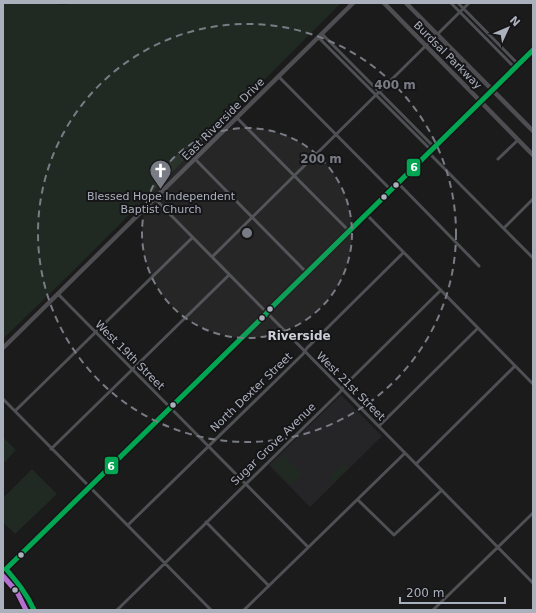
<svg xmlns="http://www.w3.org/2000/svg" width="536" height="613" font-family="'DejaVu Sans',sans-serif">
<style>
.built{fill:#252527}
.green{fill:#202922}
.lines{fill:none;stroke-linecap:round;stroke-linejoin:round}
.street{stroke:#4f5054;stroke-width:3}
.secondary{stroke:#4e4e52;stroke-width:4.5}
.primary{stroke:#4c4d50;stroke-width:5}
.bus-1-casing{stroke:#151517;stroke-width:8}
.bus-2-casing{stroke:#151517;stroke-width:8}
.bus-1{stroke:#00a651;stroke-width:5}
.bus-2{stroke:#b36fd0;stroke-width:5}
.ring{fill:none;stroke:#797c84;stroke-width:2;stroke-dasharray:7 5}
.bus-dot{fill:#abb0bd;stroke:#151517;stroke-width:1.5}
.labels{text-anchor:middle;stroke-width:4;stroke-linejoin:round;paint-order:stroke}
.street-label{font-size:11px;fill:#abb0bd;stroke:#151517}
.poi-label{font-size:11px;fill:#abb0bd;stroke:#151517}
.neighbourhood-label{font-size:12px;font-weight:bold;fill:#cdcfd8;stroke:#151517}
.centre{fill:#797c84;stroke:#151517;stroke-width:2}
.ring-label{font-size:12px;text-anchor:middle;font-weight:bold;fill:#797c84;stroke:#151517;stroke-width:4;stroke-linejoin:round;paint-order:stroke}
.line-badge{stroke:#151517;stroke-width:1.5}
.badge-label{font-size:11px;text-anchor:middle;font-weight:bold;fill:#fff}
</style>
<rect width="100%" height="100%" fill="#1b1b1b"/>
<path class="built" d="M341,395l41,41 -72,71 -41,-42z"/>
<path class="green" d="M3,3h44l17,2 8,-2h269l-269,269 -69,67z
M3,437l13,13 -13,14z
M283,455l19,19 -11,11 -19,-19z
M342,465h3l3,3 -15,15 -4,-5z
M32,469l25,25 -42,40 -12,-12v-24z"/>
<g class="lines">
<path class="street" d="M451,3l64,65
M458,3l60,61
M322,34l112,113
M318,37l113,113
M278,76l113,114
M237,118l112,113
M429,153l104,105
M195,159l112,114
M498,159l20,-19
M398,183l81,83
M155,199l378,384
M366,214l167,170
M504,228l29,-29
M212,257l257,-254
M58,294l250,253
M3,399l208,211
M15,411l177,-173
M379,426l99,-98
M51,449l178,-174
M416,464l99,-98
M358,500l36,35 48,-45
M206,522l63,64
M128,525l175,-171 4,-6 96,-95
M117,610l223,-218 4,-6 97,-96
M244,610l161,-157
M433,610l100,-97"/>
<path class="secondary" d="M384,3l149,152
M406,3l127,128
M3,348l350,-345
M6,569l259,-254 4,-5 264,-260"/>
<path class="primary" d="M3,568l3,1c12,13 22,25 28,41"/>
<defs>
<path id="bus-1" d="M34,610c-7,-16 -17,-28 -28,-41l259,-254 4,-5 264,-260"/>
<path id="bus-2" d="M3,576l14,16 9,18"/>
</defs>
<use href="#bus-1" class="bus-1-casing"/>
<use href="#bus-2" class="bus-2-casing"/>
<use href="#bus-1" class="bus-1"/>
<use href="#bus-2" class="bus-2"/>
</g>
<circle cx="247" cy="233" r="105" fill="#797c84" fill-opacity=".12"/>
<g class="ring">
<circle cx="247" cy="233" r="105"/>
<circle cx="247" cy="233" r="209"/>
</g>
<defs>
<symbol id="church-pin" viewBox="-11 -11 22 30"><path d="M0 17L-7.5 6A9.5 9.5 0 1 1 7.5 6Z" fill="#797c84" stroke="#151517"/><path d="M-1.2-6h2.4v3.5h3.3v2.4h-3.3V6h-2.4V-.1h-3.3v-2.4h3.3Z" fill="#fff"/></symbol>
</defs>
<g fill-rule="evenodd">
<use href="#church-pin" x="148" y="158" width="25" height="34"/>
</g>
<g class="bus-dot">
<circle cx="396" cy="185" r="3.5"/>
<circle cx="384" cy="197" r="3.5"/>
<circle cx="270" cy="309" r="3.5"/>
<circle cx="262" cy="318" r="3.5"/>
<circle cx="173" cy="405" r="3.5"/>
<circle cx="21" cy="555" r="3.5"/>
<circle cx="15" cy="590" r="3.5"/>
</g>
<g class="labels">
<g class="street-label">
<text transform="translate(448 55) rotate(45)" y="4">Burdsal Parkway</text>
<text transform="translate(223 119) rotate(-45)" y="4">East Riverside Drive</text>
<text transform="translate(130 355) rotate(45)" y="4">West 19th Street</text>
<text transform="translate(351 386) rotate(45)" y="4">West 21st Street</text>
<text transform="translate(251 392) rotate(-44)" y="4">North Dexter Street</text>
<text transform="translate(273 444) rotate(-44)" y="4">Sugar Grove Avenue</text>
</g>
<g class="poi-label">
<text x="161" y="200">Blessed Hope Independent<tspan x="161" dy="13">Baptist Church</tspan></text>
</g>
<g class="neighbourhood-label">
<text x="299" y="340">Riverside</text>
</g>
</g>
<circle cx="247" cy="233" r="6" class="centre"/>
<g class="ring-label">
<text x="395" y="89">400 m</text>
<text x="321" y="163">200 m</text>
</g>
<g class="line-badge">
<rect x="406" y="158" width="15" height="19" rx="4" fill="#00a651"/>
<rect x="104" y="456" width="15" height="19" rx="4" fill="#00a651"/>
</g>
<g class="badge-label">
<text x="414" y="171">6</text>
<text x="111" y="470">6</text>
</g>
<rect width="536" height="613" fill="none" stroke="#abb0bd" stroke-width="8"/>
<g transform="translate(508 28) rotate(46)" stroke="#151517" stroke-width="3" paint-order="stroke">
<path d="M0-3L7 15L0 10L-7 15Z" fill="#abb0bd"/>
<text y="-6" font-size="11" font-weight="bold" text-anchor="middle" fill="#abb0bd">N</text>
</g>
<path d="M400 597v6h105v-6" fill="none" stroke="#abb0bd" stroke-width="2"/>
<text x="406" y="597" font-size="12" fill="#abb0bd" stroke="#151517" stroke-width="3" paint-order="stroke">200 m</text>
</svg>
